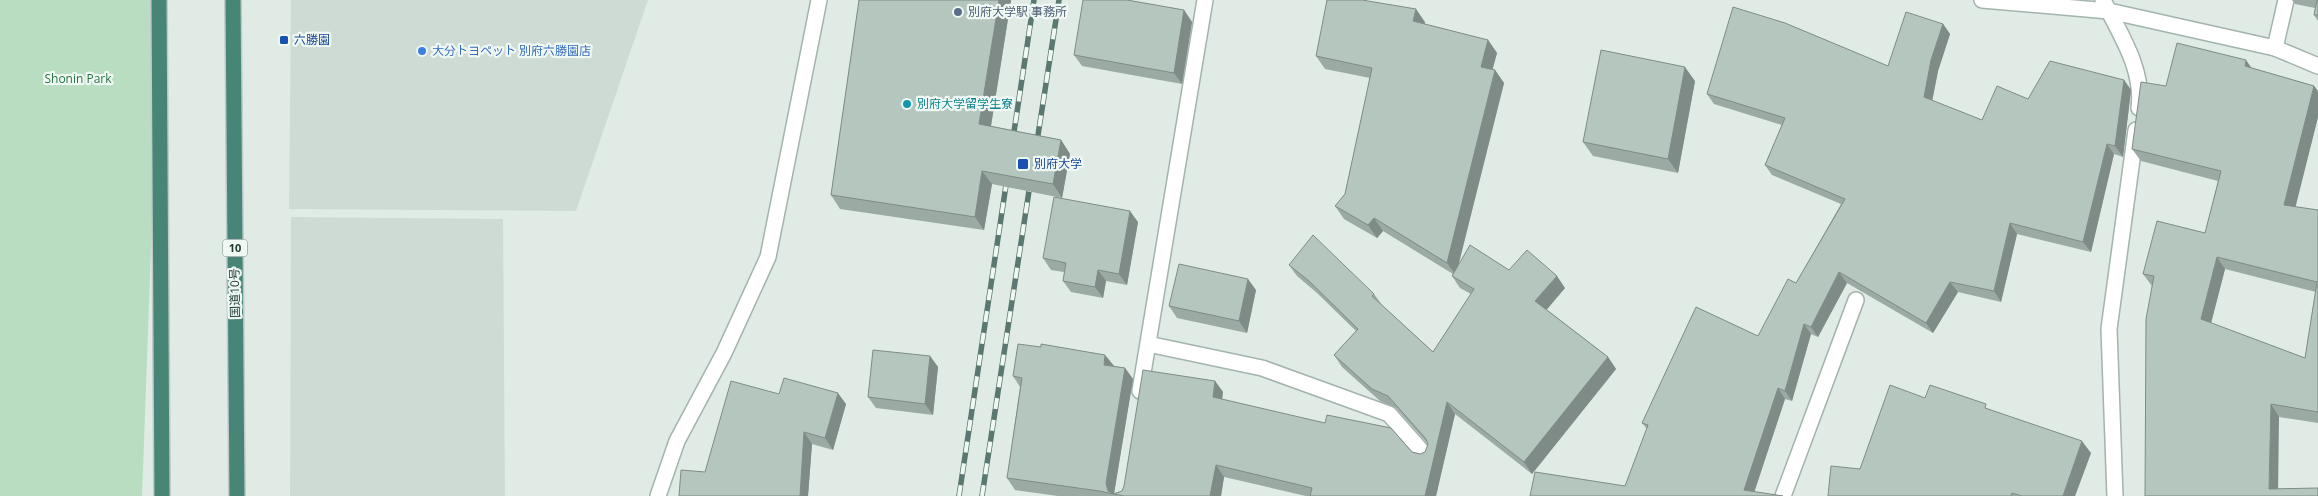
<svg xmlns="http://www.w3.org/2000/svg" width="2318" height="496" font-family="'Open Sans','Noto Sans JP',sans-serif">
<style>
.built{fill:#cedbd5}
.green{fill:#b8ddc1}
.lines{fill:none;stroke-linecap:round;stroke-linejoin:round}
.minor-casing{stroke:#a3b3ad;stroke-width:18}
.tertiary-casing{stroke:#a3b3ad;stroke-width:18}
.trunk-casing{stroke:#c1c8c6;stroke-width:18}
.minor{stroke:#fff;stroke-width:15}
.tertiary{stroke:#fff;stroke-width:15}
.trunk{stroke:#478676;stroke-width:15}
.rail-casing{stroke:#5a786f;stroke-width:5.5}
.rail{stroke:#f0f8f4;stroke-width:4;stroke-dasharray:11;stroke-linecap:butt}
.wall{fill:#9caaa4;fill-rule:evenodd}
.shaded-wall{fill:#7f8b86}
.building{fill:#b5c6bf;stroke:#7f8b86;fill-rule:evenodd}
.service-dot{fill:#5c6f8a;stroke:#f0f8f4;stroke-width:2}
.transit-dot{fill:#1a4fb4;stroke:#f0f8f4;stroke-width:2}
.shop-dot{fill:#3f7fe0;stroke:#f0f8f4;stroke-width:2}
.culture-dot{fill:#0f9aa8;stroke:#f0f8f4;stroke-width:2}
.labels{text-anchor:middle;stroke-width:4.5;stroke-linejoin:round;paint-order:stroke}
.shield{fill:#f0f8f4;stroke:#5e746e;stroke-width:1}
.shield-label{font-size:11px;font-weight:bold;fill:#203c34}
.service-label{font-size:12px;fill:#4e5e75;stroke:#f0f8f4;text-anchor:start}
.transit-label{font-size:12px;fill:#164399;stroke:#f0f8f4;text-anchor:start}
.shop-label{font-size:12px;fill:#366cbe;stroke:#f0f8f4;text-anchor:start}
.park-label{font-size:12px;fill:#297445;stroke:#f0f8f4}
.culture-label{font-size:12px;fill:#0d838f;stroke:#f0f8f4;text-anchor:start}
.street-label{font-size:12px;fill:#203c34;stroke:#f0f8f4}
</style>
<rect width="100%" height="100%" fill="#e0ebe6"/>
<path class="built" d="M291,0h357l-72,211 -287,-2z
M291,217l212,2 2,277h-215z"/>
<path class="green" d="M0,0h160l-18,496h-142z"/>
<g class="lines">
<defs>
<path id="minor" d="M2103,0c17,34 41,69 36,108
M2275,48l11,-48
M1148,344l114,24 127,46 38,43
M1140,391l65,-391
M658,496l19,-55 47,-88 44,-96 51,-257
M1783,496l73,-196
M2115,496l-6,-167 27,-199"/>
<path id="tertiary" d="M1982,0l127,11 166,37 43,18"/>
<path id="trunk" d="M159,0l3,496
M233,0l4,496"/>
</defs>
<use href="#minor" class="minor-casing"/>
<use href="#tertiary" class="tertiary-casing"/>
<use href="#trunk" class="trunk-casing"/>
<use href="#minor" class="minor"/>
<use href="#tertiary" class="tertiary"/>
<use href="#trunk" class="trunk"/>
<defs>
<path id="rail" d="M1012,145l22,-145
M1036,148l23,-148
M959,496l49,-324
M982,496l49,-318"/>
</defs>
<use href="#rail" class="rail-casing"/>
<use href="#rail" class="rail"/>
</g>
<path class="wall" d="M859,0h152l-20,126 70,14 9,14 -8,44 -70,-14 -8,46 -144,-21 -9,-14z
M2292,0h26v21l-4,-6 1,-7 -20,-4z
M1184,10l8,12 -10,62 -100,-18 -8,-11z
M1425,22l-1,2 64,16 9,13 -5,16 3,1 9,13 -46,182 51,5 56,18 -19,21 62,48 8,12 -84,105 -77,-60 -19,82h-130l-82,-19 -3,19h-163l-43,-6 -8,-12 13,-91 -7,-11 28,-29 64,8 9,11 11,2 8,11 -19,114 8,-2 93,-110 8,11 -1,7 198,55 5,-2 3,-8 -32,-36 -16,-7 -38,-34 -8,-12 22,-24 -39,-38 -20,-17 -8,-11 85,29 8,11 51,47 38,-58 -11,-6 -8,-12 1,-2 -70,-43 -6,7 -33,-19 -9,-13 10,-12 25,-116 -45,-9 -9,-13z
M1943,24l7,10 -12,37 -6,30 50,19 46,-21 96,-19 7,10 -8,67 -9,-3 -23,98 -74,-18 -16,68 -43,-10 -25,41 -86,-50 -29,54 -7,-3 -19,67 -7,-2 -31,93 -129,-6 22,-57 -5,-6 116,-87 38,-53 45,-79 -69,-29 -7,-10 17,-40 -68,-21 -7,-10 181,-28z
M2252,68l62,18 4,5v26l-23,90 23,3v213l-39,-6 -134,79 7,-210 -9,-12 62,-41 13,-52 -77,-20 -9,-12zM2225,269l91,23 -11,66 -94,-35z
M1695,81l-17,92 -85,-17 -10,-14z
M1138,222l-11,63 -21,-4 -3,17 -32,-6 -8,-11 1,-9 -13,-2 -8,-12z
M1256,290l-9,43 -70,-15 -8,-12z
M930,356l8,11 -5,48 -57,-7 -8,-11z
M779,394l67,10 -13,46 -21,-6 -4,52h-129l26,-24z
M1925,398l64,11 102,44 -16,43h-247l32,-27z"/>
<path class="shaded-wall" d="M999,0h12l-22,138 -10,-14z
M1416,9l9,13 -3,12 -9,-13z
M1184,10l8,12 -10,62 -8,-11z
M1943,24l7,10 -12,37 -7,36 -7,-10 7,-37z
M1488,40l9,13 -7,26 -9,-12z
M2246,60l9,13 -10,-7z
M1685,67l10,14 -17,92 -10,-14z
M1495,70l9,13 -48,192 -9,-12z
M2124,80l7,10 -8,67 -8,-11z
M2314,86l4,5v26l-25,100 -9,-12z
M1061,140l9,14 -8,44 -9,-14z
M2107,144l7,10 -23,98 -8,-10z
M982,171l10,13 -8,46 -9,-13z
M1130,211l8,11 -11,63 -8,-11z
M1374,218l9,13 -6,7 -9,-13z
M2010,223l7,11 -16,68 -7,-11z
M2217,257l8,12 -16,62 -8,-12z
M1098,270l8,11 -3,17 -8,-11z
M1839,272l8,11 -29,54 -7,-10z
M1557,276l8,12 -21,25 -9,-12z
M1248,279l8,11 -9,43 -8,-12z
M1950,282l8,10 -25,41 -7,-10z
M1804,324l7,10 -19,67 -7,-10z
M1105,355l9,11 -10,-1z
M930,356l8,11 -5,48 -8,-11z
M1608,357l8,12 -84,105 -8,-12z
M1125,368l8,11 -19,115 -6,-3 -2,-8z
M1215,381l8,11 -2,16 -8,-11z
M1778,388l7,11 -32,97 -9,-6z
M838,393l8,11 -13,46 -8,-12z
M1447,402l8,12 -19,82h-11z
M2271,404l8,13 -1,79 -9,-7z
M804,432l8,12 -4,52h-8z
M2082,441l9,12 -16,43h-12z
M1216,465l8,12 -3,19h-11z"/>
<path class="building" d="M859,0h140l-20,124 82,16 -8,44 -71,-13 -7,46 -144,-22z
M1083,0h44l57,10 -10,63 -100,-18z
M1327,0h35l54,9 -3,12 75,19 -7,27 14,3 -48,193 -73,-45 -6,7 -33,-19 10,-12 27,-126 -56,-12z
M2317,0h1v15h-4z
M1733,7l52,16 103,43 18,-54 37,12 -12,36 -7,37 58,23 15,-34 31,13 22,-38 74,19 -9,66 -8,-2 -24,98 -73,-19 -16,68 -44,-9 -24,41 -87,-51 -28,55 -7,-3 -19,67 -7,-3 -34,102 39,6h-253l5,-24 90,14 23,-61 -6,-2 54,-116 62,29 30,-57 8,4 49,-84 -80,-34 20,-47 -78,-24z
M2177,43l69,17 -1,6 69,20 -30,119 34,5v202l-47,-8 -2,85 49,-1v8h-173l1,-177 8,-43 -11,-2 14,-53 48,12 16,-62 -89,-22 9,-67 25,4zM2217,257l100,25 -12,76 -104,-39z
M1601,50l84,17 -17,92 -85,-17z
M1054,197l76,14 -11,63 -21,-4 -3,17 -32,-6 3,-18 -23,-5z
M1313,235l61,59 -2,2 61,56 41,-63 -22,-13 18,-31 39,25 18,-20 30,26 -22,25 73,56 -84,105 -77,-60 -22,94h-115l2,-8 -96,-23 -6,31h-86l-25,-5 -92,-13 15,-100 -9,-2 5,-32 23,3v-3l64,11 -1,10 21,3 -19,115 2,8 6,3 8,-3 2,-5 19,-116 72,11 -2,16 112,26 2,-8 64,13 21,24 8,2 5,-2 3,-8 -2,-5 -38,-43 -16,-7 -38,-34 24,-26 -49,-48 -20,-16z
M1179,264l69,15 -9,42 -70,-15z
M873,350l57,6 -5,48 -57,-7z
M784,378l54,15 -13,45 -21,-6 -4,64h-121l2,-26 24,2 26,-91 48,13z
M1890,385l35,13 5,-13 56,19 -1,4 97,33 -19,55h-41l-10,-3 -1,3h-183l3,-30 29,3z"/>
<circle class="service-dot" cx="958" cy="12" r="5"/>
<g class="transit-dot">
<rect x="279" y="35" width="10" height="10" rx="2.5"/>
<rect x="1017" y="158" width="12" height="12" rx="2.5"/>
</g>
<circle class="shop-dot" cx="422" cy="51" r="5"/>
<circle class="culture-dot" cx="907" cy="104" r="5"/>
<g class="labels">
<rect class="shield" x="222.5" y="239.5" width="25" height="17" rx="4"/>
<g class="shield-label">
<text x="235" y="252">10</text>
</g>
<g class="service-label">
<text x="968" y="16">別府大学駅 事務所</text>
</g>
<g class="transit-label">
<text x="294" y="44">六勝園</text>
<text x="1034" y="168">別府大学</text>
</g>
<g class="shop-label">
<text x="432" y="55">大分トヨペット 別府六勝園店</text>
</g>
<g class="park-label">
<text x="78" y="83">Shonin Park</text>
</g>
<g class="culture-label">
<text x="917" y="108">別府大学留学生寮</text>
</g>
<g class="street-label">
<text transform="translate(235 293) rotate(-91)" y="4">国道10号</text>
</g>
</g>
</svg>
